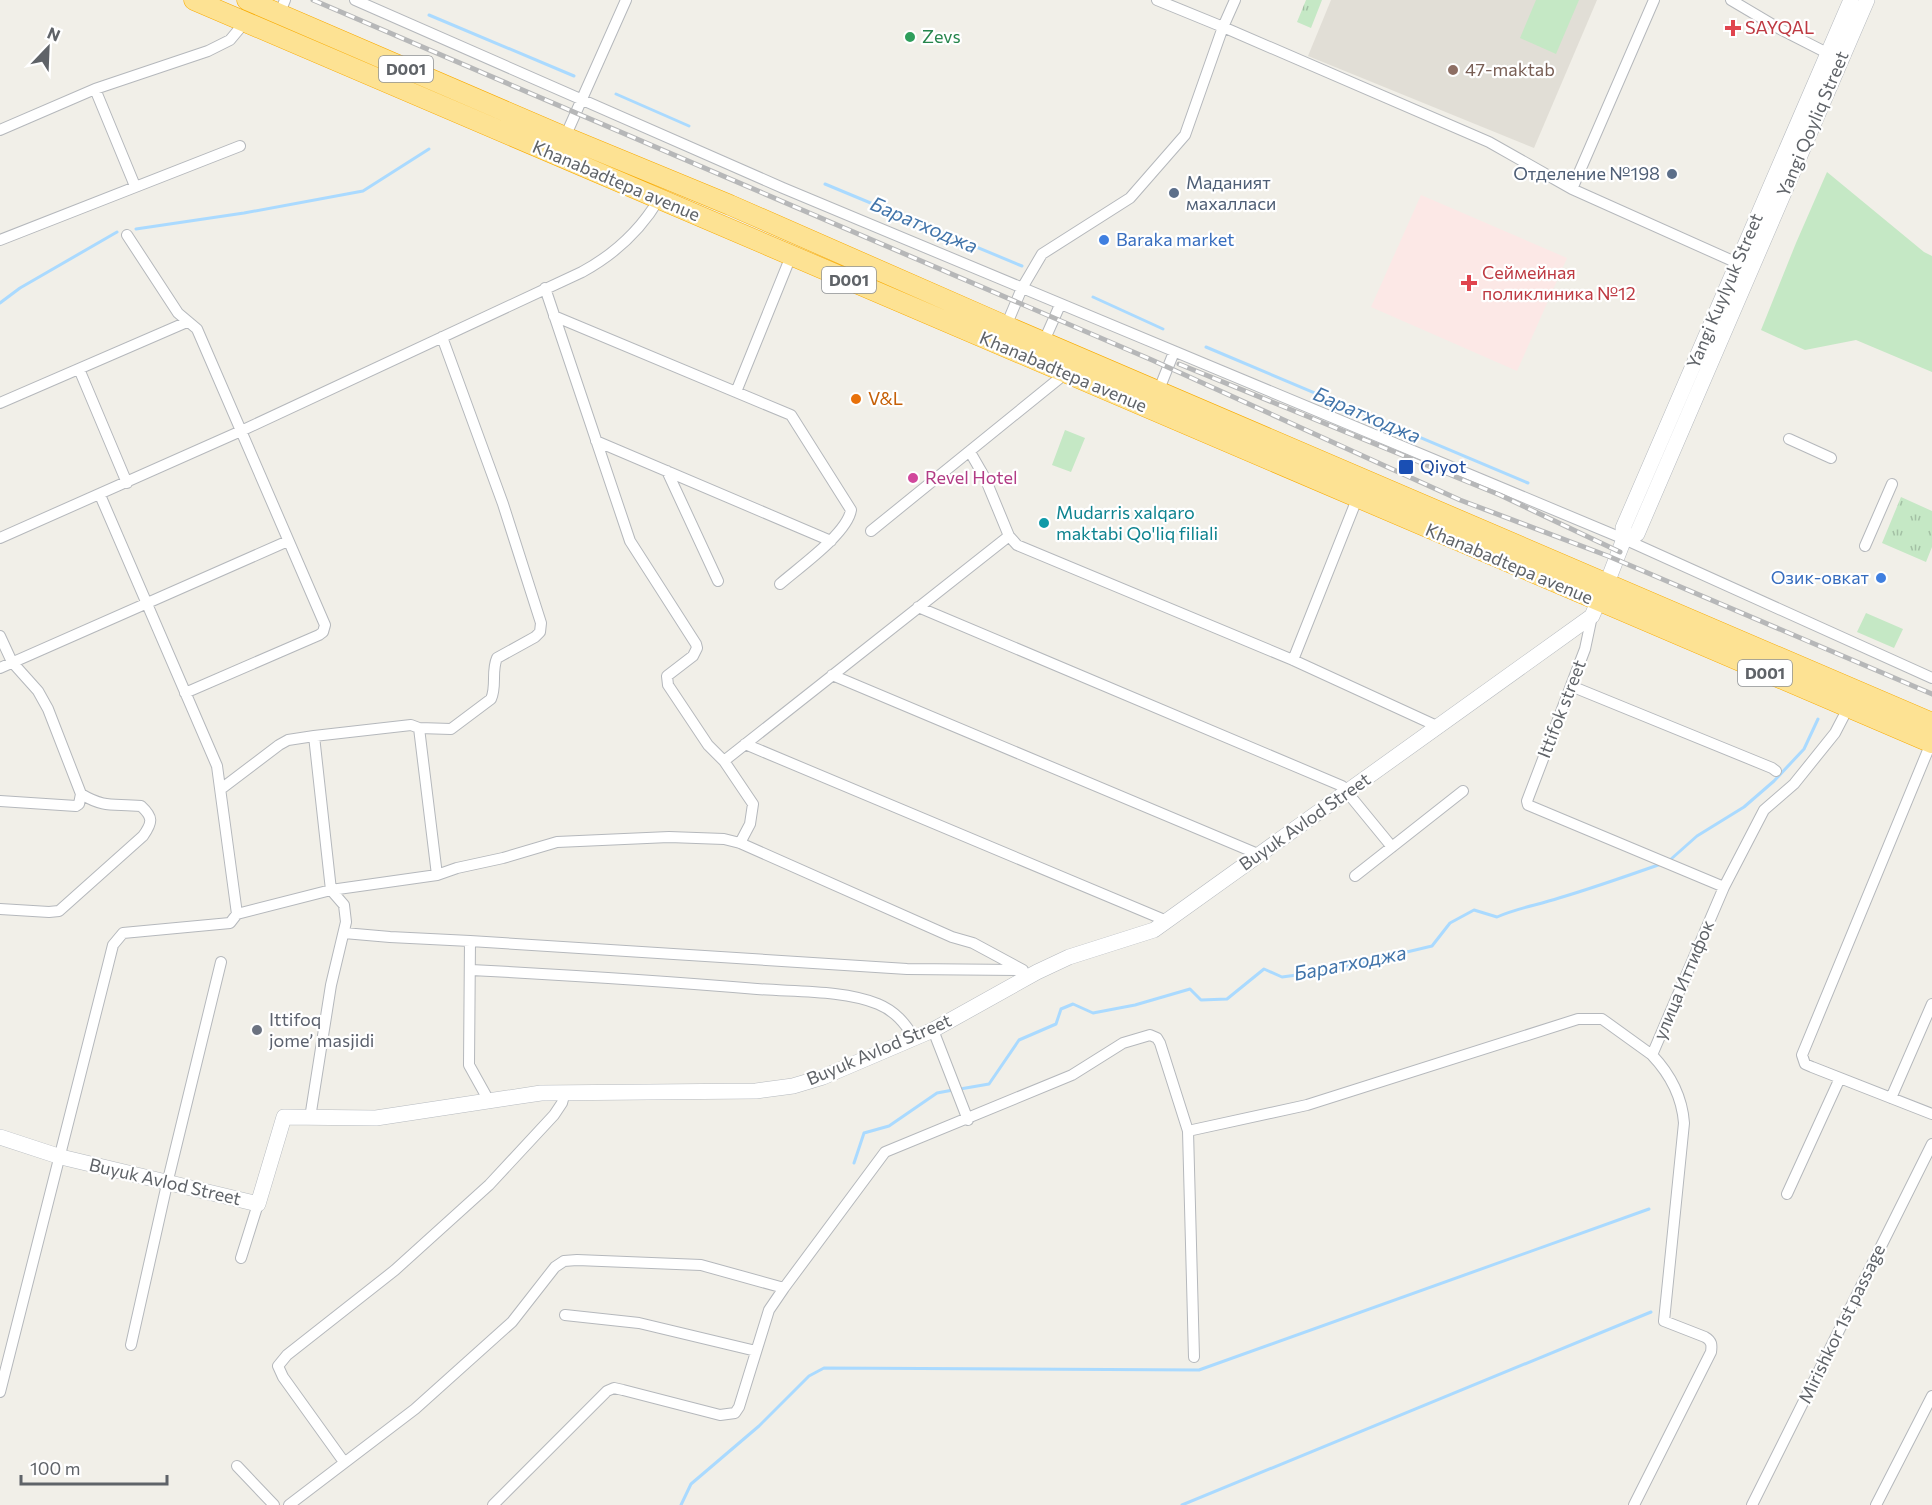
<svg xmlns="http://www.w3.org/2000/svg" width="1932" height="1505" font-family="Commissioner,sans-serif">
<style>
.education{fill:#e1ded6}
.medical{fill:#fce8e6}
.grass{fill:url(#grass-tufts)}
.pitch{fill:#c5e8c5}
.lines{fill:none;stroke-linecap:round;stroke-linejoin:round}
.stream{stroke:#aadaff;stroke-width:3}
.street-casing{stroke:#b5b8bc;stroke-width:12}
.secondary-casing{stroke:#b6babf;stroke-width:16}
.highway-casing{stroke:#f9ab00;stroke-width:21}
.street{stroke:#fff;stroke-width:10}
.secondary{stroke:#fff;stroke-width:15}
.highway{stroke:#fde293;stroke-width:20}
.rail-casing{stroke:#b6b7b8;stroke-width:5}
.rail{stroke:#fff;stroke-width:3;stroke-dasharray:9;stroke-linecap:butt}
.health-dot{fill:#e0444e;stroke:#fff;stroke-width:2}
.leisure-dot{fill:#2e9e5b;stroke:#fff;stroke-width:2}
.education-dot{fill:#8d6e63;stroke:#fff;stroke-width:2}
.service-dot{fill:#5c6f8a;stroke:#fff;stroke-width:2}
.shop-dot{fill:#3f7fe0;stroke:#fff;stroke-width:2}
.food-dot{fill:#e8710a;stroke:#fff;stroke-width:2}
.transit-dot{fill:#1a4fb4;stroke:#fff;stroke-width:2}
.hotel-dot{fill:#d1479c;stroke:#fff;stroke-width:2}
.culture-dot{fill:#0f9aa8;stroke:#fff;stroke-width:2}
.worship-dot{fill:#6b7280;stroke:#fff;stroke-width:2}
.labels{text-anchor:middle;stroke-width:4.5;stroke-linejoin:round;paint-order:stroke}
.shield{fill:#fff;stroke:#8f9295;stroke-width:1.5}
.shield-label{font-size:16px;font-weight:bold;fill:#5f6368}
.health-label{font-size:18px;fill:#be3a42;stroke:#fff;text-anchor:start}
.leisure-label{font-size:18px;fill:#27864d;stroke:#fff;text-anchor:start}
.education-label{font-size:18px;fill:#785e54;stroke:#fff;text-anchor:start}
.street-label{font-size:18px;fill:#5f6368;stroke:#fff}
.service-label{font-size:18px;fill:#4e5e75;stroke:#fff;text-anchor:end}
.shop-label{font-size:18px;fill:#366cbe;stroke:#fff;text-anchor:start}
.food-label{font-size:18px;fill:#c56008;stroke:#fff;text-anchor:start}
.transit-label{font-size:18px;fill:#164399;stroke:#fff;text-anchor:start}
.hotel-label{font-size:18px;fill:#b23c85;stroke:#fff;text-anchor:start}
.culture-label{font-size:18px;fill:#0d838f;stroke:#fff;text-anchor:start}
.worship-label{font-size:18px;fill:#5b616d;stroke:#fff;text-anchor:start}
.water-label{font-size:20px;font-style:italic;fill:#4174aa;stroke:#fff}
</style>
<defs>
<pattern id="grass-tufts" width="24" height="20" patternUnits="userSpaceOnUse" patternTransform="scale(1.5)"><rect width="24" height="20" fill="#c5e8c5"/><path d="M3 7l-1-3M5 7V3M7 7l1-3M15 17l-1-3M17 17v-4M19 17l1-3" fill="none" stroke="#a3c0a4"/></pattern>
</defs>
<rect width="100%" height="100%" fill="#f1efe8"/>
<path class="education" d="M1331,0h266l-63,148 -226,-92z"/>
<path class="medical" d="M1421,195l146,63 -50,113 -146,-64z"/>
<path class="grass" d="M1306,0h16l-11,28 -14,-6z
M1901,497l31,14v36l-6,15 -44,-19z"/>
<path class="pitch" d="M1536,0h43l-23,54 -36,-16z
M1827,172l97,80 8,4v116l-76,-32 -51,10 -44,-20 35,-87z
M1065,430l20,8 -14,34 -19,-7z
M1866,613l37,16 -9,19 -37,-16z"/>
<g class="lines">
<path class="stream" d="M429,15l145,61
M616,94l73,32
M825,184l197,82
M136,229l108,-16 119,-22 66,-42
M1093,297l70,32
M0,303l20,-15 97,-56
M1206,347l322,136
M1670,860l27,-24 47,-29 30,-26 30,-32 14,-30
M960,1089l29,-5 30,-44 37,-16 5,-15 12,-5 20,9 42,-8 55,-16 11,11 26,-1 37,-30 18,8 45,-6 105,-25 18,-23 24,-13 23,7c20,-9 41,-12 62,-19 34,-10 68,-22 102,-34
M854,1163l10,-30 25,-7 48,-33 16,-3
M681,1505l10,-21 68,-58 50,-50 15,-8 375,2 450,-161
M1182,1505l469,-193"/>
<defs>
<path id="street" d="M355,0l428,188 841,351 308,139
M1235,0l-12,27 266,115 83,47 172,77
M1731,0l49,29 53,27
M279,15l6,-15
M95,89l40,97
M0,130l95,-41 113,-38 22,-11 15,-18
M565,137l61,-137
M1572,189l82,-189
M127,235l51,78 19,16 128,296 -2,7 -4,3 -134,58
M0,240l240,-94
M545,288l85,253 66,103 1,4 -4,8 -26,20 1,9 40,60 16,16 29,43 -3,20 -10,19
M554,316l237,99 60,95c-4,24 -53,58 -71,74
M1006,326l16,-38 20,-34 88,-56 55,-63 38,-108 -66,-27
M1044,341l16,-36
M79,369l48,114
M736,392l55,-136
M1158,392l16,-40
M0,403l187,-81
M1789,439l42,19
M596,441l235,100
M970,452l15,26 24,58 8,9 276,115 146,67
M667,471l51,110
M100,495l117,271 20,148
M871,531l195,-158
M0,538l241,-107 341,-159c33,-18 58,-41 77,-73
M1865,546l27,-62
M918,607l424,179 50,61
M1592,616l-7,33 -58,152 1,4 196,82
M0,636l12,26 26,29 10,18 33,85 -2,10 -3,2 -76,-5
M1293,660l64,-161
M0,668l288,-127
M832,675l426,179
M1571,686l201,82 4,3
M419,728l18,147
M1931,743l-129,312 3,9 7,3 120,47
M745,744l422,177
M724,761l285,-225
M221,789l58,-44 9,-5 26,-4
M1355,876l108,-85
M0,909l49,3 10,-1 84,-75c10,-14 10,-19 -2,-30 -27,-3 -35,3 -60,-12
M344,933l46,4 80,4 -1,124 20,36
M470,941l437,28 115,1
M471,970c95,5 191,11 286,19 38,3 87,1 121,15 17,7 27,19 36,34
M933,1030l35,90
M1891,1098l41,-94
M310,1118l21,-133 15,-63 -2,-17 -13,-15 -17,-154 97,-11 8,3 32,1 40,-30c6,-13 0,-28 6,-41l38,-21 5,-5 1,-9 -38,-119 -61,-167
M1188,1131l119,-26 271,-86h24l50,36
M1787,1194l53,-116
M241,1258l17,-54
M565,1315l74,8 117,28
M131,1345l36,-161 54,-222
M0,1392l108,-427 5,-20 10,-12 107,-10 7,-9 94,-24 106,-15 20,-7 46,-10 54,-16 112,-5 55,2 16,4 212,94 21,6 50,27
M344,1462l-61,-85 -5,-11 9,-11 108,-85 94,-85 65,-70 8,-12 3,-11
M237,1466l37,39
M289,1505l126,-96 97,-87 43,-55 9,-6 13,-1 124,5 83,23 101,-136 187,-77 51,-32 27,-8 7,3 3,5 28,88 6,226
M493,1505l114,-114 7,-3 9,2 97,25 15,-2 4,-6 30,-97 15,-22
M1634,1505l77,-153c1,-7 1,-11 -6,-15l-41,-16 20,-198c-2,-27 -14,-49 -32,-68l72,-168 40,-77 30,-26 41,-51 13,-25
M1752,1505l180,-361
M1876,1505l56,-109"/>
<path id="secondary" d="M1624,539l13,-5 230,-534
M1607,583l17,-44 -1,-11 228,-528
M0,1137l61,20 197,47 26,-87 92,1 165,-25 215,-2 37,-5 30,-9 110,-47 104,-58 32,-15 85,-27 438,-314 6,-14"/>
<path id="highway" d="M194,0l1738,743
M247,0l318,137 165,68 276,121 926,397"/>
</defs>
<use href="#street" class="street-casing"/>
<use href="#secondary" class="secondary-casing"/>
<use href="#highway" class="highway-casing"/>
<use href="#street" class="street"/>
<use href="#secondary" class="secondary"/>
<use href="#highway" class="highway"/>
<defs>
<path id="rail" d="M313,0l839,360 308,140 148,56 324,138
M1179,364l321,131 120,57"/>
</defs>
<use href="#rail" class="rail-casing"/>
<use href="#rail" class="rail"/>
</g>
<g class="health-dot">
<path d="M1730 19h6v6h6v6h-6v6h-6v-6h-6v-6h6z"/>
<path d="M1466 274h6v6h6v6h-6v6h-6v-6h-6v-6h6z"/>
</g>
<circle class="leisure-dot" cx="910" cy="37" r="6"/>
<circle class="education-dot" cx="1453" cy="70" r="6"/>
<g class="service-dot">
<circle cx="1672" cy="174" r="6"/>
<circle cx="1174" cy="193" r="6"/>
</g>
<g class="shop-dot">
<circle cx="1104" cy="240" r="6"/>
<circle cx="1881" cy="578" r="6"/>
</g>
<circle class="food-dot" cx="856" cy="399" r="6"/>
<rect class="transit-dot" x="1398" y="459" width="16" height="16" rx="3"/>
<circle class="hotel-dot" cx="913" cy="478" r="6"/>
<circle class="culture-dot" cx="1044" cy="523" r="6"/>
<circle class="worship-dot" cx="257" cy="1030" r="6"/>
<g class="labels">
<g class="shield">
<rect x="379" y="56" width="54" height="26" rx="4.5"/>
<rect x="822" y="267" width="54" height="26" rx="4.5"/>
<rect x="1738" y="660" width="54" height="26" rx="4.5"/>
</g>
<g class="shield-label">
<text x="406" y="75">D001</text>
<text x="849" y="286">D001</text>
<text x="1765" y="679">D001</text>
</g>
<g class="health-label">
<text x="1745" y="34">SAYQAL</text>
<text x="1482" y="279">Сеймейная<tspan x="1482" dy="21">поликлиника №12</tspan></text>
</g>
<g class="leisure-label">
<text x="922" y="43">Zevs</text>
</g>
<g class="education-label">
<text x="1465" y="76">47-maktab</text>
</g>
<g class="street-label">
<text transform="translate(1813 124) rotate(-67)" y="6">Yangi Qoyliq Street</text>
<text transform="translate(616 181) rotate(23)" y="6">Khanabadtepa avenue</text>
<text transform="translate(1725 291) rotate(-67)" y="6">Yangi Kuylyuk Street</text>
<text transform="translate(1063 372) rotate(23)" y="6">Khanabadtepa avenue</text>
<text transform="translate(1509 564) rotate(23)" y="6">Khanabadtepa avenue</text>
<text transform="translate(1562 709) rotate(-69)" y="6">Ittifok street</text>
<text transform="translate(1305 822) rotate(-35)" y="6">Buyuk Avlod Street</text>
<text transform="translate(1684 980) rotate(-67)" y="6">улица Иттифок</text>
<text transform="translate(879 1050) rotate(-23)" y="6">Buyuk Avlod Street</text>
<text transform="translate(165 1182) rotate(13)" y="6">Buyuk Avlod Street</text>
<text transform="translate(1842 1324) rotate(-64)" y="6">Mirishkor 1st passage</text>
</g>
<g class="service-label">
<text x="1660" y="180">Отделение №198</text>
<text x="1186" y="189" text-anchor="start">Маданият<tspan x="1186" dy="21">махалласи</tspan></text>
</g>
<g class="shop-label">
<text x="1116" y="246">Baraka market</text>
<text x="1869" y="584" text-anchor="end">Озик-овкат</text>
</g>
<g class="food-label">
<text x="868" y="405">V&amp;L</text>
</g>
<g class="transit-label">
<text x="1420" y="473">Qiyot</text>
</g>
<g class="hotel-label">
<text x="925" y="484">Revel Hotel</text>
</g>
<g class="culture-label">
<text x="1056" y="519">Mudarris xalqaro<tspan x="1056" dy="21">maktabi Qo'liq filiali</tspan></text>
</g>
<g class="worship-label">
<text x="269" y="1026">Ittifoq<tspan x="269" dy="21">jome’ masjidi</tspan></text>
</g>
<g class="water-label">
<text transform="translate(924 225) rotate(23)" y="7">Баратходжа</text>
<text transform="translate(1367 415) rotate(23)" y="7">Баратходжа</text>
<text transform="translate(1350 963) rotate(-11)" y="7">Баратходжа</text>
</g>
</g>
<g transform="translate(48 48) rotate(23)" stroke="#ffffff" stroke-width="4.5" paint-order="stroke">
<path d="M0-4.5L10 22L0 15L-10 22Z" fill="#5f6368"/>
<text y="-9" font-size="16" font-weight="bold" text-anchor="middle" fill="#5f6368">N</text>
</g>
<path d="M21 1475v9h146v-9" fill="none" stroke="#5f6368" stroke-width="3"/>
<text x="30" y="1475" font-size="18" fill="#5f6368" stroke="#ffffff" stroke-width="4.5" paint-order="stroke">100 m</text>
</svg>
